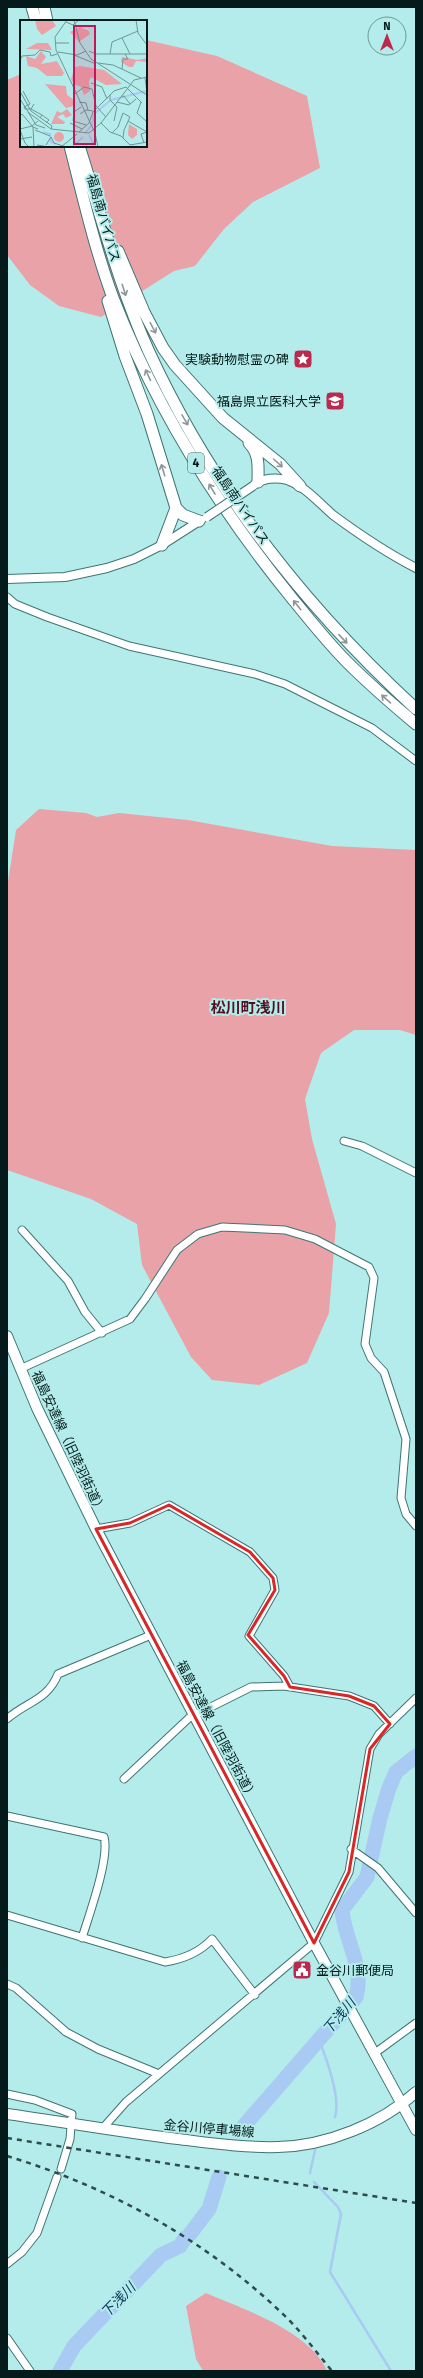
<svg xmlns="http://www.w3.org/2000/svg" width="423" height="2378" font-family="'Fira Sans','Noto Sans JP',sans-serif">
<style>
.green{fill:#eaa2a9}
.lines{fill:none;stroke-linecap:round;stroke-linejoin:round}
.stream{stroke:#a8caf3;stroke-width:2.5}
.river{stroke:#a8caf3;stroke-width:15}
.minor-casing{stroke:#3e7573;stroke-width:9}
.tertiary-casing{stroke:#3e7573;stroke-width:10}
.secondary-casing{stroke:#3e7573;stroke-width:12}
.trunk-casing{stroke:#3e7573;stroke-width:13}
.minor{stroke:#fff;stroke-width:7}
.tertiary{stroke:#fff;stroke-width:8}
.secondary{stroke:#fff;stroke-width:10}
.trunk{stroke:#fff;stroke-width:11}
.rail{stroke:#2e4c4c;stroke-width:2.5;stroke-dasharray:5 5;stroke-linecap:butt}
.tertiary-bridge-casing{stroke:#3e7573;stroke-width:10;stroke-linecap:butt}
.tertiary-bridge{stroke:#fff;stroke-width:8}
.oneway{stroke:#8e9898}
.marked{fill:none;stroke:#d62828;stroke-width:3;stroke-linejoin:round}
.labels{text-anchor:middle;stroke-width:4;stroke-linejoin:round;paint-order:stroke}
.shield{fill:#b3ecea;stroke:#395a59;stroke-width:1}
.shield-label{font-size:12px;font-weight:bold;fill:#051b1b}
.street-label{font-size:13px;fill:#051b1b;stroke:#b3ecea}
.poi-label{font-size:13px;fill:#051b1b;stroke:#b3ecea;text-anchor:end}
.water-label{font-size:14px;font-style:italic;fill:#0c355f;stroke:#b3ecea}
.quarter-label{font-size:15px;font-weight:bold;fill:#551020;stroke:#b3ecea}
.inset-river{fill:none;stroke:#a8caf3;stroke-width:2}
.inset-road{fill:none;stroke:#6d9897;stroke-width:1}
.view{fill:#c2185b;fill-opacity:0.15;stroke:#c2185b;stroke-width:2}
.inset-edge{fill:none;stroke:#051b1b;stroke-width:2}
</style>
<rect width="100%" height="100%" fill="#b3ecea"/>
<path class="green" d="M146,40l71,16 90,40 13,72 -67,34 -29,27 -29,37 -21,5 -73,46 -42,-11 -29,-21 -23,-30v-175l14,-6v72h125z
M39,809l47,4 11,4 22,-4 69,7 144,26 84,4v185l-16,-5h-46l-33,23 -16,46 7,40 24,85 -7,89 -22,50 -48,22 -47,-5 -21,-23 -49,-92 -5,-41 -46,-25 -84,-29v-282l9,-58z
M206,2293c37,16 104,38 121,78h-124l-7,-12 -10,-53z"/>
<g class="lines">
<path class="stream" d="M319,2040c8,20 22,57 16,77
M310,2173l5,-23
M314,2182l24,25 3,7 -11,58 61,99"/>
<path class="river" d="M243,2127l113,-130c9,-30 -12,-58 -14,-87l25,-33 13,-59 9,-30 7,-16 20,-16
M190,2234l19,-25 10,-32
M60,2371l14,-25 87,-91 19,-9 5,-8"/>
<defs>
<path id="minor" d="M7,597l8,7 32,13 82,29 126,28 30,10 87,44 44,33
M344,1141l18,5 54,27
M22,1230l46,51 17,31 17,21
M20,1369l110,-50 15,-20 32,-49 21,-16 24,-7 63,3 30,9 54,28 5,11 -9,66 6,14 13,14 22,67 -5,59 5,16 10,12
M96,1529l34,-6 39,-18 81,47 23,26 2,12 -26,46 35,40 6,11
M7,1719c19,-17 41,-19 51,-45l93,-39
M124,1779l65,-61 62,-31 33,-1 65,10 25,10 16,18
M7,1816l97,21c6,21 -15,78 -22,101
M351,1849l27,19 38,45
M7,1915l158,47c19,-3 34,-9 47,-23l43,56
M7,1984l9,4 50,44 32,17 61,25
M375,2053l41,-30
M7,2094l28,6 37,14 -2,25 -9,30
M102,2129l24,-27 188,-159 35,-71 21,-123 9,-15 37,-36
M7,2264l15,-12 15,-19 20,-56
M7,2338l23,33"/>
<path id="tertiary" d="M254,485c9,-7 22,-8 33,-5 18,6 32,23 46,35 27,20 54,38 83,53
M7,579l58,-2 42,-9 27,-9 28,-14 39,-25"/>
<path id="secondary" d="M7,1336l30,72 59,121 218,414 102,187
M7,2114c57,8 114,18 171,25 33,4 67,9 100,8 48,-1 103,-23 138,-55"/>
<path id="trunk" d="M32,7l4,14
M44,7l3,14
M70,146c13,51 25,103 43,152 42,108 105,209 178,299 18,22 36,45 56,65 22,22 45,42 69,62
M79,146c22,69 40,140 70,206 63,137 157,256 267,357
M118,251l26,61 19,36 12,17 48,53 57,46 20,22
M108,301l17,55 22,58 29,94 7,7 16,6
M249,443c11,11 9,24 9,39
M162,545l14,-37"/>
</defs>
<use href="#minor" class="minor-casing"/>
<use href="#tertiary" class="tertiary-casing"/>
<use href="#secondary" class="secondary-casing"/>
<use href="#trunk" class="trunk-casing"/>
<use href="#minor" class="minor"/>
<use href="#tertiary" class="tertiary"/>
<use href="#secondary" class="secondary"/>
<use href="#trunk" class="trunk"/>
<path class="rail" d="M7,2138l409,65
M7,2156c105,32 201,85 280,162 16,16 30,35 45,53"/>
<defs>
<path id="tertiary-bridge" d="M207,517l46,-31"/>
</defs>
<use href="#tertiary-bridge" class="tertiary-bridge-casing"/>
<use href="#tertiary-bridge" class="tertiary-bridge"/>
</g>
<defs><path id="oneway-shaft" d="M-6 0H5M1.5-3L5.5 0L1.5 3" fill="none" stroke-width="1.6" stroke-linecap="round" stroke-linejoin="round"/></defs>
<g class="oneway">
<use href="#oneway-shaft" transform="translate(124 290) rotate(72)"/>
<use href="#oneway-shaft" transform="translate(153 328) rotate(62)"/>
<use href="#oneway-shaft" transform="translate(148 375) rotate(-115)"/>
<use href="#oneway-shaft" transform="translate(185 420) rotate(60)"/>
<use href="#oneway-shaft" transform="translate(278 463) rotate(42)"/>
<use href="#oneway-shaft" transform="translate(163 470) rotate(-107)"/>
<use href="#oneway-shaft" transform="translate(212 489) rotate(-121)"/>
<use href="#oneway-shaft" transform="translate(297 605) rotate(-129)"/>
<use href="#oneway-shaft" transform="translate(343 639) rotate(47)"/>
<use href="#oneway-shaft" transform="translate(386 699) rotate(-139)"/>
</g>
<path class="marked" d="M169,1505l81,47 23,26 2,12 -27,45 36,41 6,11 59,9 25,10 16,18 -20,25 -21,123 -35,71 -218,-414 34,-6z"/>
<defs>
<symbol id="sight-square" viewBox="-11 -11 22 22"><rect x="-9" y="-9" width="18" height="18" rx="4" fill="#bb2a4d" stroke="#b3ecea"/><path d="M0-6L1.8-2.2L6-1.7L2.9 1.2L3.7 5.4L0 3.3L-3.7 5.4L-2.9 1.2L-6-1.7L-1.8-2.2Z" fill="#fff"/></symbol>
<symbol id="university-square" viewBox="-11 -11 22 22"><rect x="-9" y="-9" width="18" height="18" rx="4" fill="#bb2a4d" stroke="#b3ecea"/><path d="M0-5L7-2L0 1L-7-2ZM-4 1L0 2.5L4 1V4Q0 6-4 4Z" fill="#fff"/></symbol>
<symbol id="civic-square" viewBox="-11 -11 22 22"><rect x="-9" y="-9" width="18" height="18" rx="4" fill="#bb2a4d" stroke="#b3ecea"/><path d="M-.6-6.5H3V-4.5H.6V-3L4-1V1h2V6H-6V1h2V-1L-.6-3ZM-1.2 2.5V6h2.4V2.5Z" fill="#fff"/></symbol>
</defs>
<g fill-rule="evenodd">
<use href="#sight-square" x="292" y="348" width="22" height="22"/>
<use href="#university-square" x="324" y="390" width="22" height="22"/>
<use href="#civic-square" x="291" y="1959" width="22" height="22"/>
</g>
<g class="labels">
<rect class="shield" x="188" y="453" width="16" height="20" rx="3"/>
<g class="shield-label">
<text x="196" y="467">4</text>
</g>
<g class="street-label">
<text transform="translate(104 218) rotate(74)" y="5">福島南バイパス</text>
<text transform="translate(241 505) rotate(56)" y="5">福島南バイパス</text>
<text transform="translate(69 1442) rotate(65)" y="5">福島安達線（旧陸羽街道）</text>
<text transform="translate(217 1730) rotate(62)" y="5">福島安達線（旧陸羽街道）</text>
<text transform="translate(209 2128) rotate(5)" y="5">金谷川停車場線</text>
</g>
<g class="poi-label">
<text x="289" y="364">実験動物慰霊の碑</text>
<text x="321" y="406">福島県立医科大学</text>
<text x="316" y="1975" text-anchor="start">金谷川郵便局</text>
</g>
<g class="water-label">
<text transform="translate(339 2016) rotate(-50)" y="5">下浅川</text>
<text transform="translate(118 2300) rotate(-46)" y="5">下浅川</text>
</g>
<g class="quarter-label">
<text x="248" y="1013">松川町浅川</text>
</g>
</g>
<g transform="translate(20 20)">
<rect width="127" height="127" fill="#b3ecea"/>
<path d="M15,0h17l4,6 -14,9 -5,-6zM60,7l9,4 1,3 -11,8 -9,-10zM17,23h11l4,7 -26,-1zM21,31l5,6 -5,7 16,-3 7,12 -2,3h-15l-10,-8 -9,-2 -2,-10 9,3zM102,37l16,3 9,-2v4l-11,-1 -3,6h-4l-8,-5zM60,46l24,4 18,14 -16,1 -15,-8 -2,4 1,10 -6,4 -3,-8 -7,-3 -3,-5 4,-12zM25,64l21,2 1,9 6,4 1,7 -8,2zM47,89l5,6 -6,3 -3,-4 -6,3 8,5 -1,2h-13l6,-13 4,2zM109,104l8,5v6l-5,4 -4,-4zM34 117a5 5 0 1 1 10 0a5 5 0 1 1-10 0Z" fill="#eaa2a9"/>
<path class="inset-river" d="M23,112l7,2 1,8 5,2M66,112l6,-7 2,-11 17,-14 36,-9M69,115l6,12M52,127l11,-10"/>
<path class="inset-road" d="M47,0l-12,17 1,13 39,83 3,14M54,0l6,23 11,16 56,36M116,0l2,13 9,12M46,2l7,3 6,-5M102,18l8,16M35,23h14M69,31l7,3h51M38,32l19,3 9,-4M90,34l2,-12 26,-11M54,35l22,9M0,40l2,-4 13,-1 5,-5 10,2 1,4 6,-2M78,43l15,2 28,13M102,49l1,-10h5l-3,-5M125,58l2,14M71,63l11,4 5,12M3,71l7,13 -6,3 1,2h6l3,-5M1,73l10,18 21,15 -1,3M55,74l9,-7 8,2 4,17 10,11M90,75v5l7,7 -3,14M102,77l2,-1 6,8M0,79l9,14 22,16 38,4 12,-10 9,9 11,4 9,9 17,-3M59,82l7,1 2,7M97,82l12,3 7,-6M121,82l-4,11 10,9M61,87l-7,5 -1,9 13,4M11,89l11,6 -2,3M8,92l8,13 9,3M60,94l6,-4 7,1M22,95l7,5 -3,3M0,96l2,-2 11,13 5,2M108,101l19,11M50,103l12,6M81,103l33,-43 13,-3M13,107l1,20M0,109l12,-3 6,-5M0,110l5,13 4,4M15,110l15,6M59,112l10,-9 4,-11 21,-21 12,-4 16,16M92,113l6,-6 5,-14 7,4 -6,13 -1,8M0,119l12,-2M124,123l-3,-9 6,-2M17,125l12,2M26,125l5,-8 3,6 9,3M41,127l16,-13"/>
<path class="view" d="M54,6h21v118h-21z"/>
<rect width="127" height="127" class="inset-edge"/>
</g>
<rect width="423" height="2378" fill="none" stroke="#051b1b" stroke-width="16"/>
<g transform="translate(387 36)"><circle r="19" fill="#b3ecea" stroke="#6d9897"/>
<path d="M0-3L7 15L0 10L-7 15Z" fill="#bb2a4d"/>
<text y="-6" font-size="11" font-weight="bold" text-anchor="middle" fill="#051b1b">N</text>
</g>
</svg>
